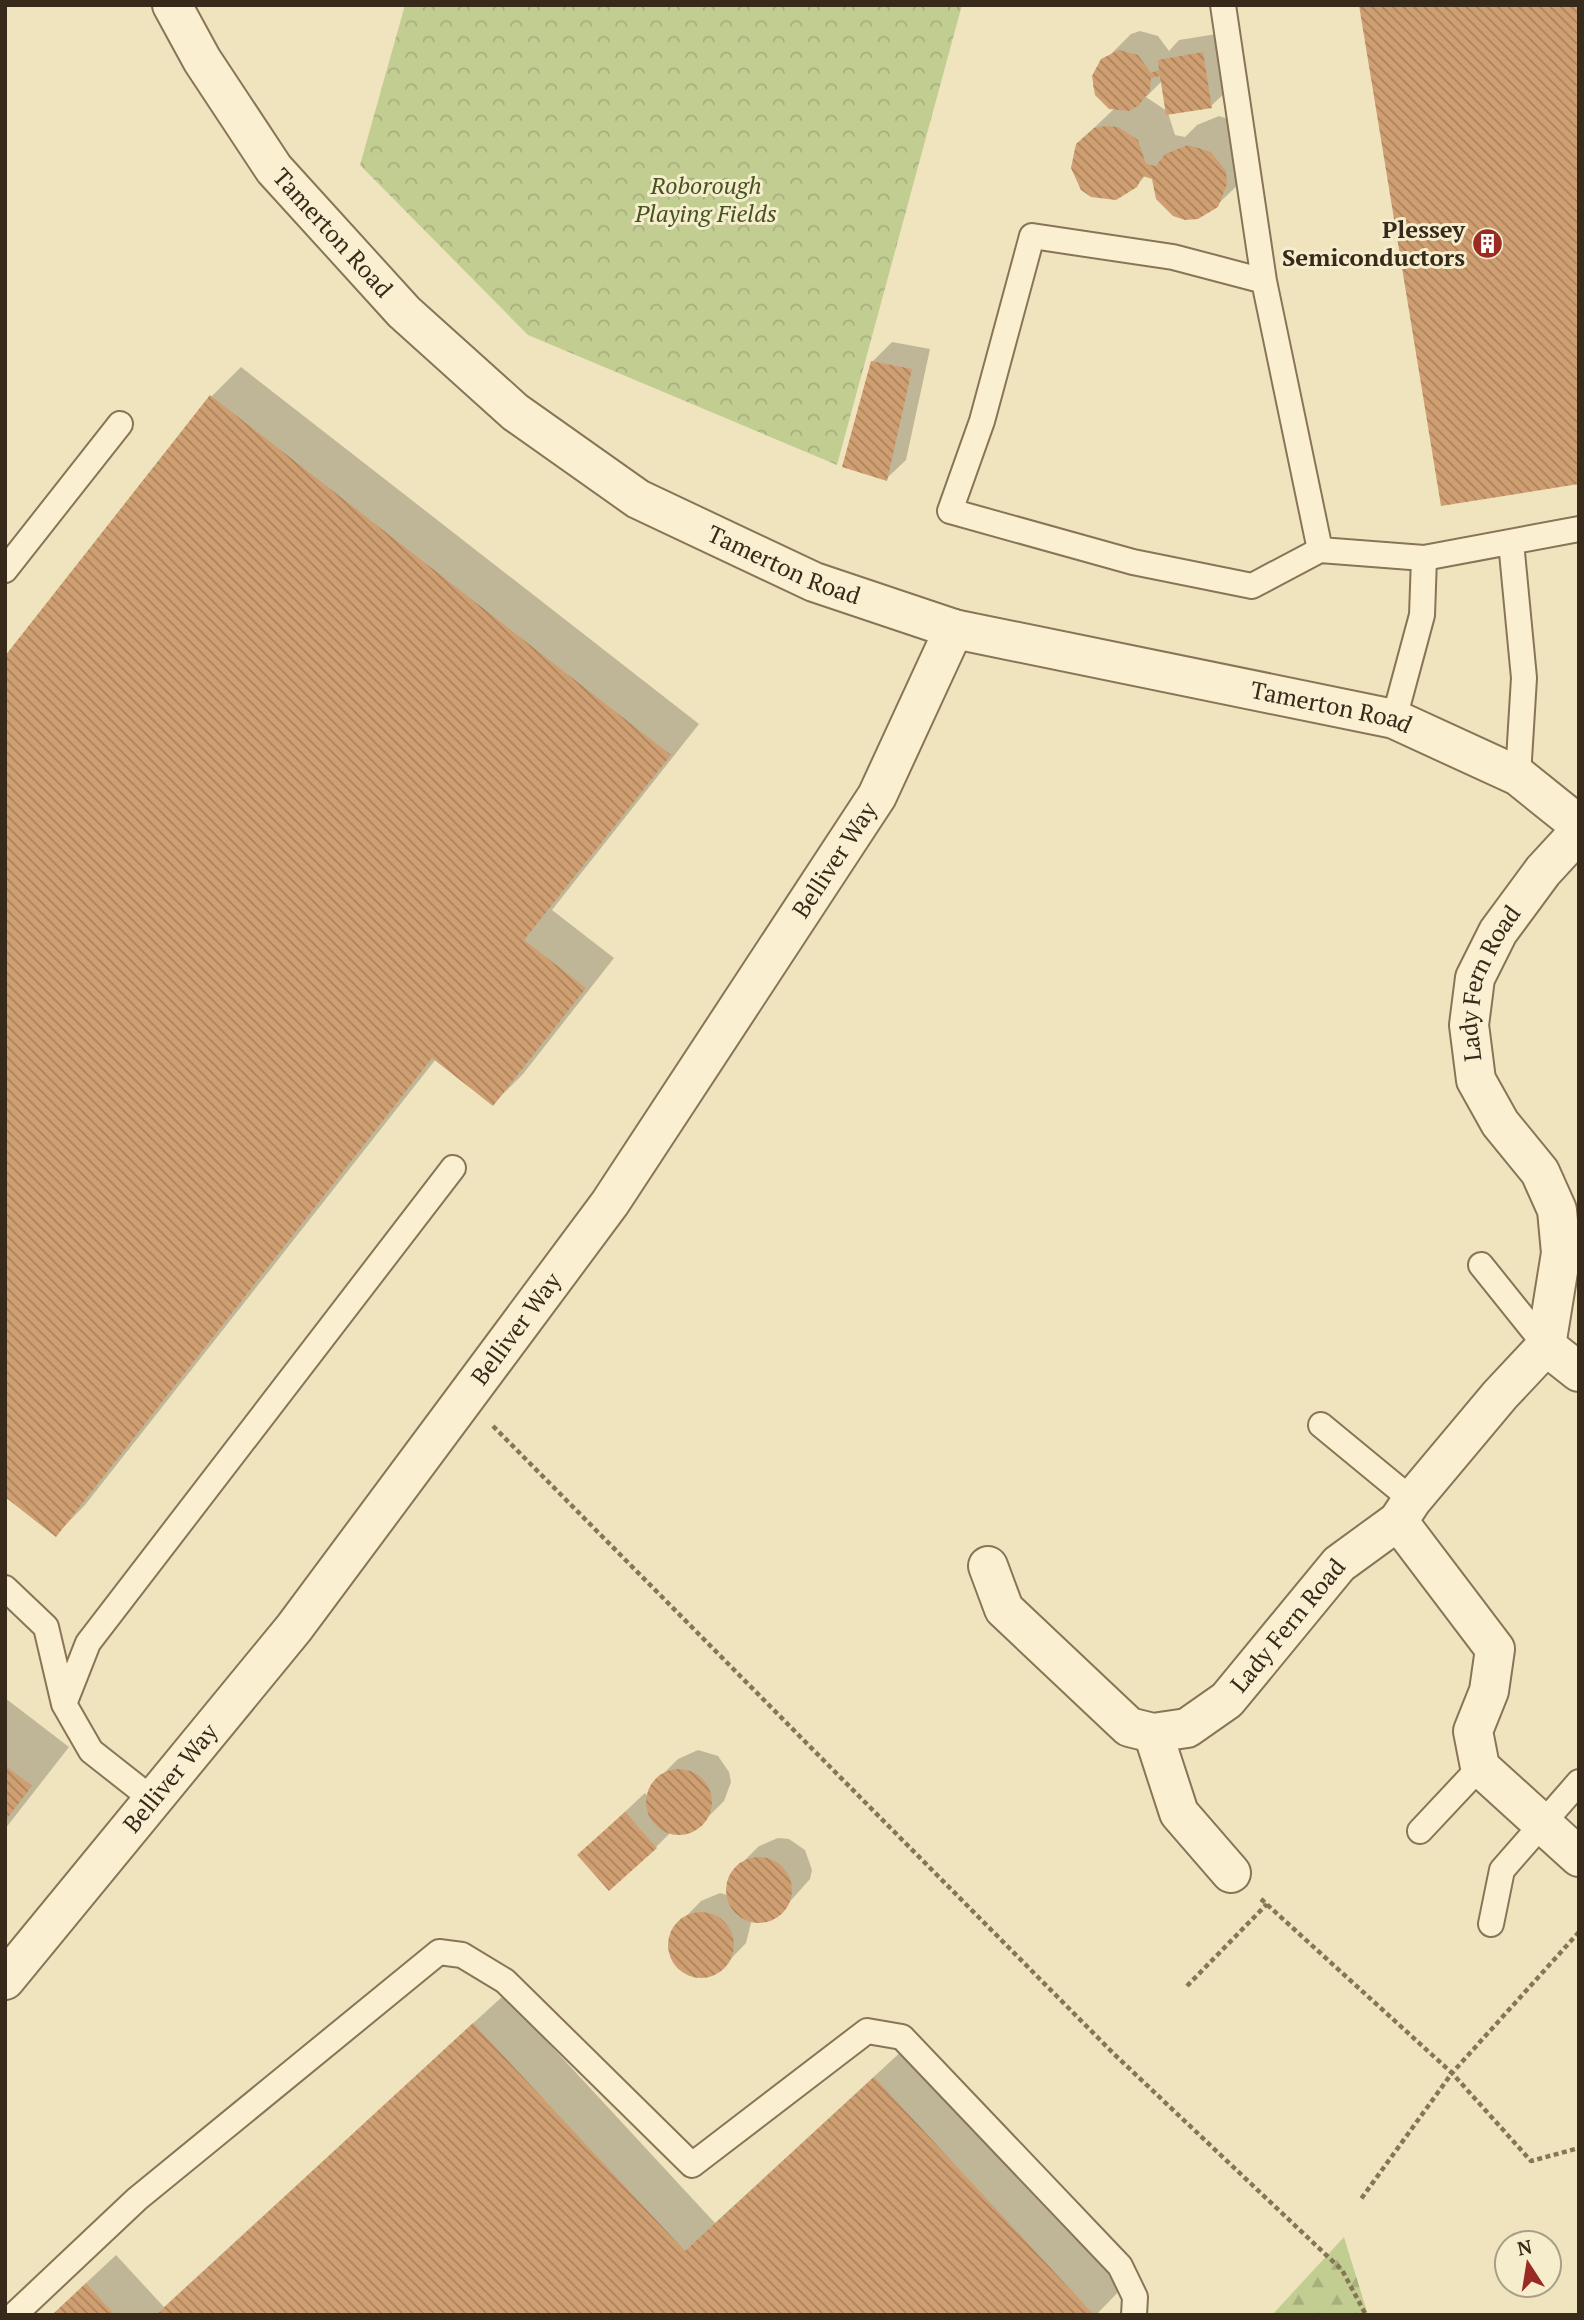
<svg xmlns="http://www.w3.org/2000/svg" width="1584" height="2320" font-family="'PT Serif',serif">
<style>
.forest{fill:url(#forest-firs)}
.park{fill:url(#park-crowns)}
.shadow{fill:#0003;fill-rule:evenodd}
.building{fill:url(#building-back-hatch)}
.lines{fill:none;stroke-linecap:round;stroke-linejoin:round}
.service-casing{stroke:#887456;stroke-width:28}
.minor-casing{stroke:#887456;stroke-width:42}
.path{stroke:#887456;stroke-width:4.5;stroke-dasharray:5 3.5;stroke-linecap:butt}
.service{stroke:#faf0d1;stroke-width:24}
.minor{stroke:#faf0d1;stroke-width:38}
.labels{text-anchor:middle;stroke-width:6;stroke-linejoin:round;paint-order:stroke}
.park-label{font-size:24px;font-style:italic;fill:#445421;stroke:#f6edcd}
.poi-label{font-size:24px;font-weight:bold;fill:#372a1b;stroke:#f6edcd;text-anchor:end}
.street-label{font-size:24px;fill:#372a1b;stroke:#f6edcd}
</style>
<defs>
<pattern id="forest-firs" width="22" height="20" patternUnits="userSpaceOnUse" patternTransform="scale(1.75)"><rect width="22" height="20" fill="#c2cd91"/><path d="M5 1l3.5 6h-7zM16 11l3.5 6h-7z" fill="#a7b07c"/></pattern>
<pattern id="park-crowns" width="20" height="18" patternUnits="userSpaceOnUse" patternTransform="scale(1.75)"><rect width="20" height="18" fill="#c2cd91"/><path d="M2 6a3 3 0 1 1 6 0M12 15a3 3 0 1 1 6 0" fill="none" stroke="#a7b07c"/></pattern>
<pattern id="building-back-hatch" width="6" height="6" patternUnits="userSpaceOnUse" patternTransform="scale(1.75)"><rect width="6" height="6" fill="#cf9f72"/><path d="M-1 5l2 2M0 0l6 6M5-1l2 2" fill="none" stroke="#a9825d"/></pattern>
</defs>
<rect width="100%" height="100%" fill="#efe4be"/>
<path class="forest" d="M1344,2237l24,78h-96z"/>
<path class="park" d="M405,5h557l-125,460 -309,-130 -168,-170z"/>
<path class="shadow" d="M1140,31l18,5 11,15 10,-11 44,-7 8,54 -20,19 -43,7 7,22 10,2 12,-12 22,-9 22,7 7,52 -31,30 -71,-30 -10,11 -59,-42 38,-36 -19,-14 -3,-8 4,-18 34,-34zM1163,80l4,31 -21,-14z
M892,342l38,7 -24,111 -20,19 -14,-117z
M241,367l458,357 -147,186 62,48 -91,116 -30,30 -57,-45 -351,446 -29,30 -51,-876 207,-263z
M5,1698l64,49 -64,82z
M698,1750l20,6 11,16 2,10 -7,19 -21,21 -16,11 -16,-1 -15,15 -57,-11 46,-43 3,4 10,-18 20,-20z
M778,1838l11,1 16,11 7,20 -2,9 -33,37 -9,4 -16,-1 -6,24 -20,21 -17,11 -20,-1 -8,-6 -11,-17 3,-21 28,-29 19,-8 11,3 -2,-11 10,-19 20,-20z
M504,1995l211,228 189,-174 220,237 -28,29h-1044l64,-60 48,52z"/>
<path class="building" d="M1359,5h220v479l-138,22z
M1119,50l19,5 13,18 8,-3 -1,-10 45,-8 9,56 -46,7 -6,-39 -9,2 -1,13 -12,15 -9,5 -20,-2 -14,-14 -3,-19 9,-17z
M1106,126l12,1 20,13 8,24 10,2 9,-12 23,-9 23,7 15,19 1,13 -9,23 -20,12 -13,1 -12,-4 -17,-17 -4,-20 -9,-3 -6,11 -21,13 -25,-3 -10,-7 -10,-22 5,-24 18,-16z
M871,361l41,8 -25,112 -45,-14z
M210,395l461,360 -147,185 62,48 -93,118 -61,-48 -376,479 -51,-40v-841z
M5,1765l27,21 -27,35z
M646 1802a33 33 0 1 1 66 0a33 33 0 1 1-66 0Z
M625,1812l32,36 -48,43 -32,-36z
M726 1890a33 33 0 1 1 66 0a33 33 0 1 1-66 0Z
M668 1945a33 33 0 1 1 66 0a33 33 0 1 1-66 0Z
M473,2023l212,228 189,-174 220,238h-938z
M86,2283l29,32h-63z"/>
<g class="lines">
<defs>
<path id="service" d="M1223,5l41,276 56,269 104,8 155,-29
M1264,281l-91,-24 -141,-21 -50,185 -32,90 183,51 119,24 68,-36
M1511,542l13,136 -6,98
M5,570l115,-146
M1394,719l28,-104 2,-57
M1481,1265l65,81
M1321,1425l91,75
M5,1588l41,39 18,77 27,47 61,48
M64,1704l24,-61 365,-475
M1420,1831l60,-64
M1491,1924l11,-54 77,-88
M14,2315l123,-116 302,-247 23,3 43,26 187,184 175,-134 35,6 218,229 15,31 -1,18"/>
<g id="minor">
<path id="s1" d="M172,5l30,55 72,109 130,143 111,100 123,87 176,83 140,47 440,90 124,57 61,49"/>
<path d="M1546,1346l33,26"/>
<path d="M1398,1521l97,128 -6,42 -16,40 7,36 99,90"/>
<path id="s2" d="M988,1566l16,43 125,118 24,6 34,-5 40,-28 112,-136 59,-43 14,-21 88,-105 46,-49 15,-93 -4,-43 -17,-38 -40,-49 -24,-43 -7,-55 6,-47 23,-46 45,-61 36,-39"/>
<path d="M1153,1733l26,80 52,60"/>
<path id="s3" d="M5,1980l289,-352 316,-425 267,-407 77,-167"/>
</g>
</defs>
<use href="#service" class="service-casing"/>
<use href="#minor" class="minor-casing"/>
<path class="path" d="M493,1426l621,628 228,216 24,45
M1261,1899l191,174 -91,126
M1579,1932l-127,141 79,88 48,-13
M1187,1986l80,-82"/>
<use href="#service" class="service"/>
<use href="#minor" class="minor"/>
</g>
<defs>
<symbol id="building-disc" viewBox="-11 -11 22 22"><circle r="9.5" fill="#992b24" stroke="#f6edcd"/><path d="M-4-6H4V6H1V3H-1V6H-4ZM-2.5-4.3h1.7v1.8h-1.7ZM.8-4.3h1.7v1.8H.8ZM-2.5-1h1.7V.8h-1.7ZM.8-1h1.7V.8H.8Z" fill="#fff"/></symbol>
</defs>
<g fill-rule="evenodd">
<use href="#building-disc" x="1470" y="226" width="35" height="35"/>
</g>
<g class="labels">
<g class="park-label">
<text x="706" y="194">Roborough<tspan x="706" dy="28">Playing Fields</tspan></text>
</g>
<g class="poi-label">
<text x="1465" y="238">Plessey<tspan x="1465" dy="28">Semiconductors</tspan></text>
</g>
<g class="street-label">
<text dy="8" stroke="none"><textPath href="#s1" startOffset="280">Tamerton Road</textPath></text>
<text dy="8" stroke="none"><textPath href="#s1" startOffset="847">Tamerton Road</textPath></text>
<text dy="8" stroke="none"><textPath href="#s1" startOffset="1414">Tamerton Road</textPath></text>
<text dy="8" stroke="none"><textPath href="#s3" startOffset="1395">Belliver Way</textPath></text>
<text dy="8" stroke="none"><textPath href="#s2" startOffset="1197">Lady Fern Road</textPath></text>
<text dy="8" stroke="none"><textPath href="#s3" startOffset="828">Belliver Way</textPath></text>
<text dy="8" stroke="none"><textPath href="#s2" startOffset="422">Lady Fern Road</textPath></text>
<text dy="8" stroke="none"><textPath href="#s3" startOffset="261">Belliver Way</textPath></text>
</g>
</g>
<rect width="1584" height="2320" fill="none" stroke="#372a1b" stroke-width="14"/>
<g transform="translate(1528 2264) rotate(348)"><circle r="33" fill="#f6edcd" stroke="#aa9f86" stroke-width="2"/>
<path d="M0-5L12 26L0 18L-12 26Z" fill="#992b24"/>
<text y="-10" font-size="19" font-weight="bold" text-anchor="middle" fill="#372a1b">N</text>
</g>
</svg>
